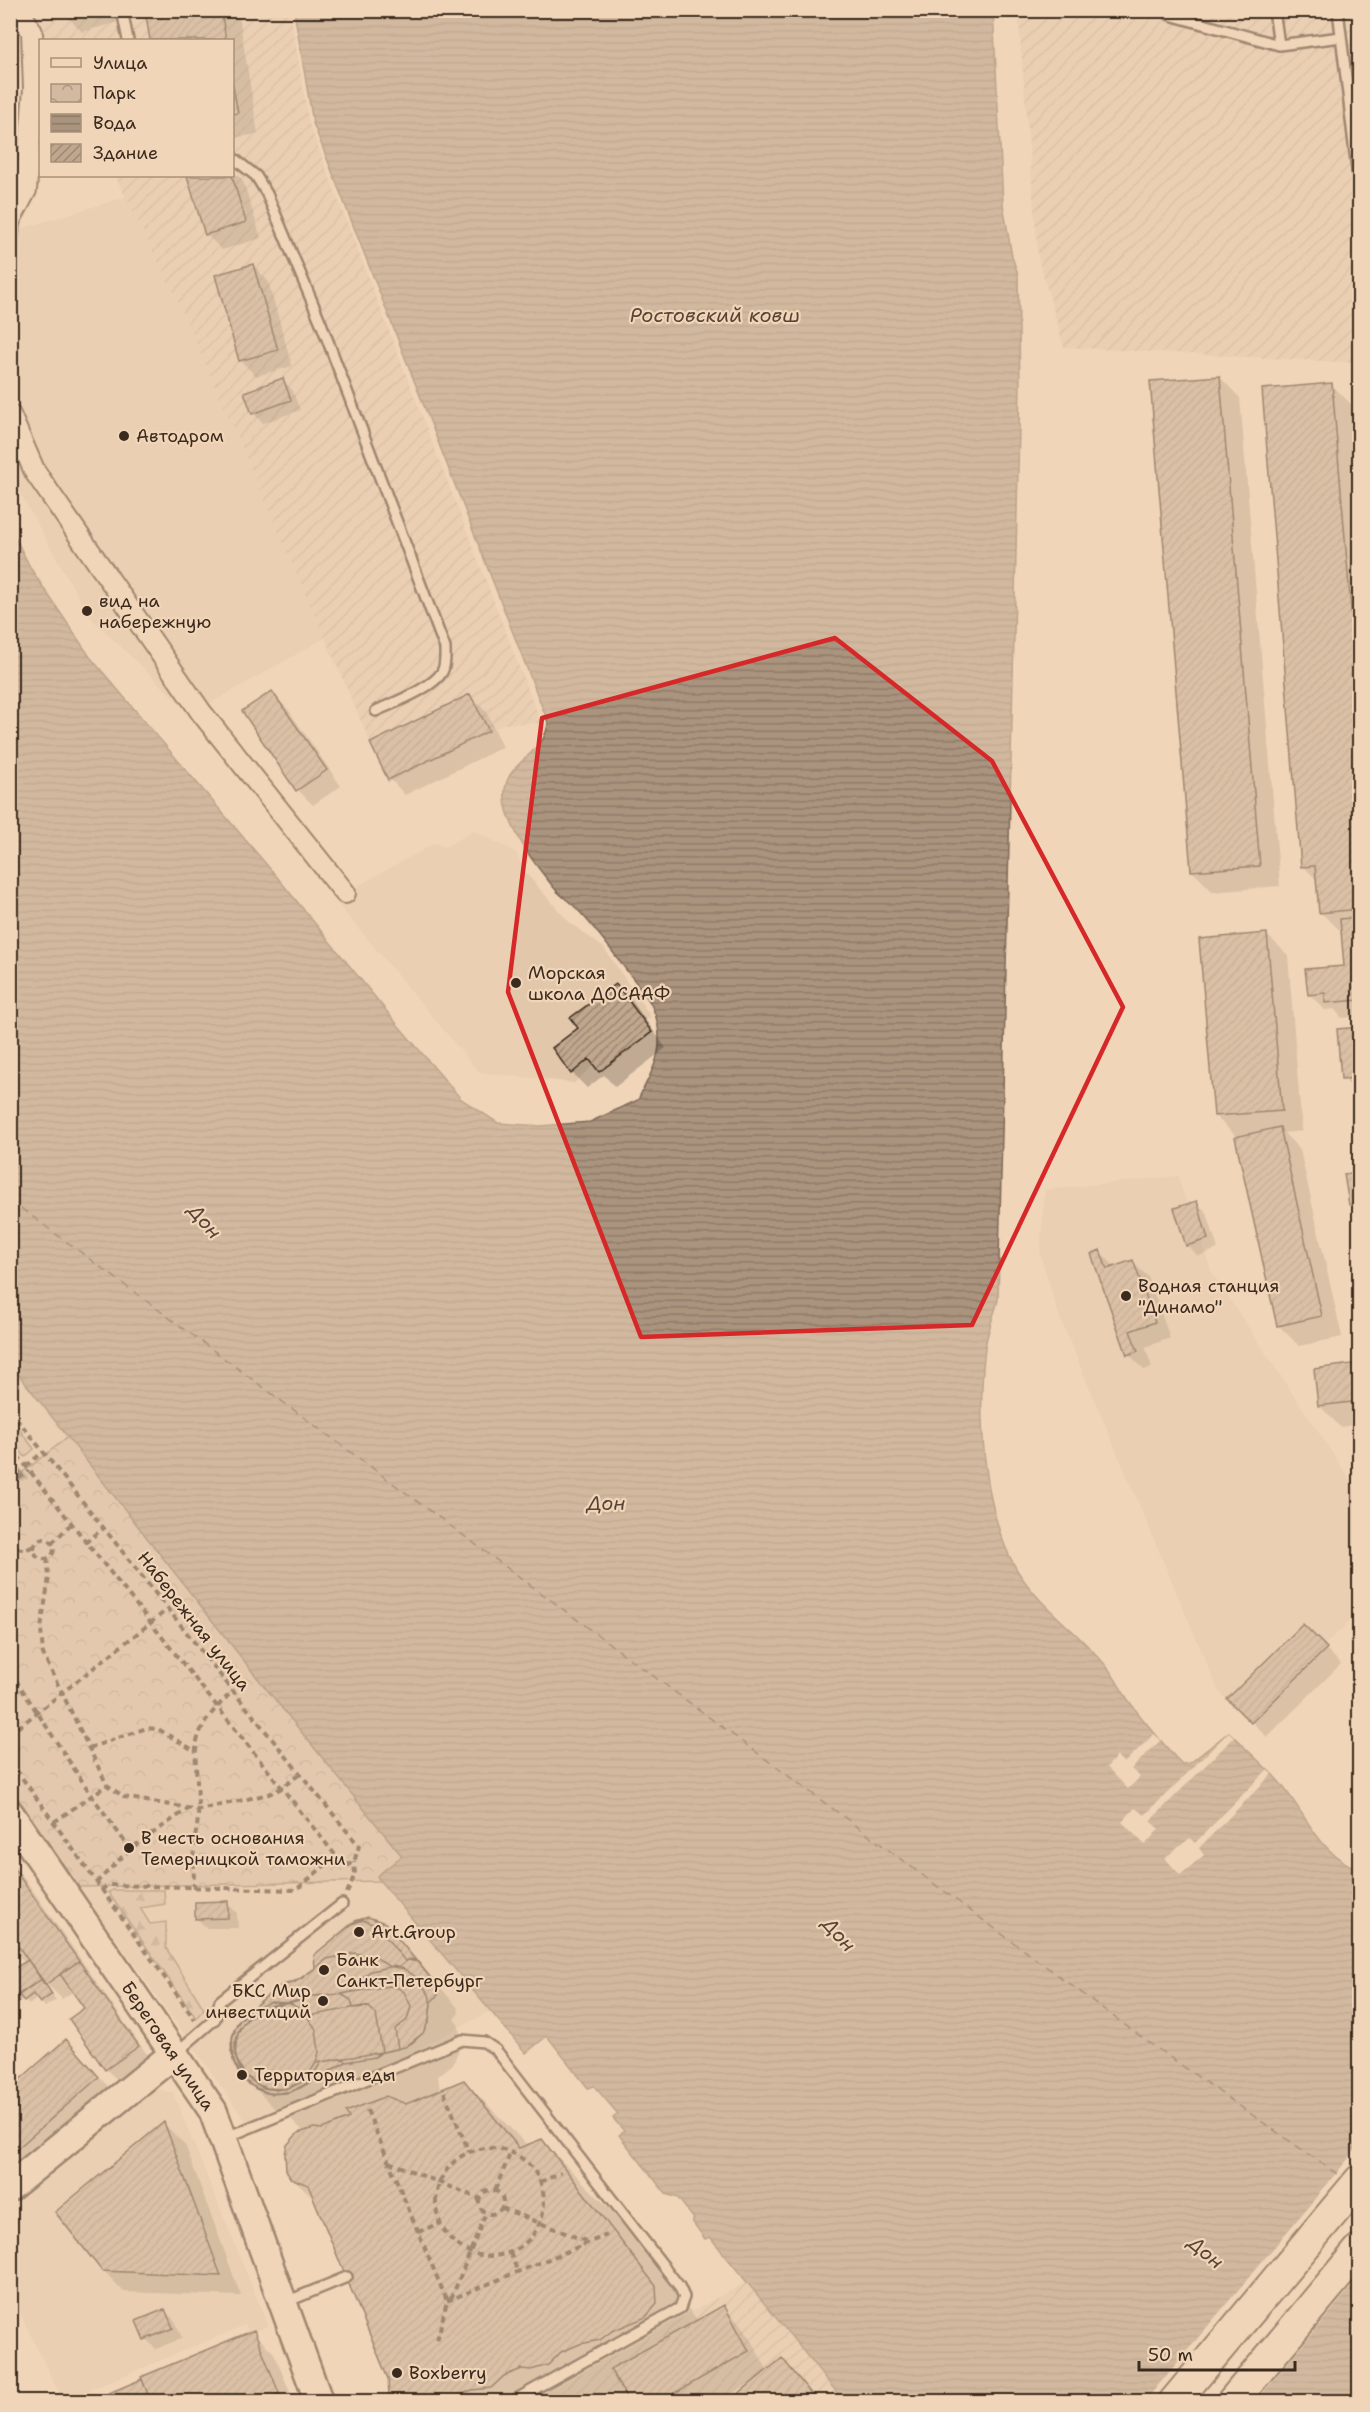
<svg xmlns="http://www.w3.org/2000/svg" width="1370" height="2412" font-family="'Shantell Sans',sans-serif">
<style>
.built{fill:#e2c7ab}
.industrial{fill:url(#industrial-furrows)}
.forest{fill:url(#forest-firs);stroke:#87725e;stroke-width:1.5}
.park{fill:url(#park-crowns);stroke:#87725e;stroke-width:1.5}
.water{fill:url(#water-rules);stroke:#7e6a58;stroke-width:1.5}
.pier{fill:#f1d5b8}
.shadow{fill:#0003}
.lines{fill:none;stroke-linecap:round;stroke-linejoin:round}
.ferry{stroke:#574436;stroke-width:1.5;stroke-dasharray:8 6;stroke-linecap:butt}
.building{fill:url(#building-hatch);stroke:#3b2a1e;stroke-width:1.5}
.lane-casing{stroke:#3b2a1e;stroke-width:14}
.street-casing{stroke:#3b2a1e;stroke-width:24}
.secondary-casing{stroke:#3b2a1e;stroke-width:32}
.primary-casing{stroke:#3b2a1e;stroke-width:34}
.path{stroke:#3b2a1e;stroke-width:4;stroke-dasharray:6 4.5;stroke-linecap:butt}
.lane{stroke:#f1d5b8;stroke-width:9}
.street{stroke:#f1d5b8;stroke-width:20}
.secondary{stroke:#f1d5b8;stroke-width:27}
.primary{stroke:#f1d5b8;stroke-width:30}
.marked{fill:none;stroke:#d62828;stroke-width:4.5;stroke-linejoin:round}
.poi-dot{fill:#3b2a1e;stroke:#f1d5b8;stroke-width:2}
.labels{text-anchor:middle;stroke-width:4.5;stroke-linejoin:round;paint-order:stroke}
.poi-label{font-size:18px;fill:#3b2a1e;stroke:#f1d5b8;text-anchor:start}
.street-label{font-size:18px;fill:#3b2a1e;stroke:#f1d5b8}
.water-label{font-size:20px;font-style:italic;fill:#574436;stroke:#f1d5b8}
</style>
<defs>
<pattern id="industrial-furrows" width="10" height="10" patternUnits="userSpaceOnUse" patternTransform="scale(1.5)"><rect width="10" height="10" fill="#e2c7ab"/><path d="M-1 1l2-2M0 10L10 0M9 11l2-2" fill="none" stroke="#c3ab93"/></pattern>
<pattern id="forest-firs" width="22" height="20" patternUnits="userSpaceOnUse" patternTransform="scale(1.5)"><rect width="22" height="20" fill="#d3b99f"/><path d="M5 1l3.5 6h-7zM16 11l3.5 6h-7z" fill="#ac9781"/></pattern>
<pattern id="park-crowns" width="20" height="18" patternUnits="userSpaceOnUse" patternTransform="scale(1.5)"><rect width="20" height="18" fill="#d3b99f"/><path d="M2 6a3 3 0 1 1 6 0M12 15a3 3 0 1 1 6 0" fill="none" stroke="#ac9781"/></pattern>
<pattern id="water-rules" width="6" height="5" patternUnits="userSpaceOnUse" patternTransform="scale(1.5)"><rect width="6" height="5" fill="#ab947e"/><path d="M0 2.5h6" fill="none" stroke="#8c7967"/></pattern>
<pattern id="building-hatch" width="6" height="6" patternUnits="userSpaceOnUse" patternTransform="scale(1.5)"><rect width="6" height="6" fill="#bfa68d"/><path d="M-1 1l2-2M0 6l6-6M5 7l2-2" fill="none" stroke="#9c8773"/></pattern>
</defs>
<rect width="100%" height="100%" fill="#f1d5b8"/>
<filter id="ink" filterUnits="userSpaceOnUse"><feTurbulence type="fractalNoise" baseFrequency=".0167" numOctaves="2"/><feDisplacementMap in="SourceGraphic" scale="12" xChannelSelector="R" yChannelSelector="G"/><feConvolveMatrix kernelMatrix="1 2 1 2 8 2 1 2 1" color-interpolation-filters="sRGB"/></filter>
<g filter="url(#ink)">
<path class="built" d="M126,197l49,98 150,343 -134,76 -102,-98 -78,-139 -1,-245z
M474,831l42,21 7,18 46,52 35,26 47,69 -51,29 5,9 -31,28 -95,-11 -142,-169 21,-17 77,-43 10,4z
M1179,1176l1,8 32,89 147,220v120l-115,106 -26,-29 -159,-374 -19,-63 5,-63z
M10,1365l58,72 -57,45h-1z
M380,1881l110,130 -96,51 -148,59 -167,-234z
M149,2087l24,6 95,233 -18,8 -5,-9 -182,76 -47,-96 -5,3 -1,-105z"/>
<path class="industrial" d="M31,11h259l19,113 232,599 -38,1 -115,59 -213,-488 -60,-119h117v-136h-186z
M1018,11h341v352l-295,-16 -26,-90z
M746,2282l98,119 -315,1z"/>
<path class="forest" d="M10,93l18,69 -12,102 -5,15z
M11,1418l23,31 -9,8 -14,-19z
M113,1890h51l1,14 -25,4 10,16 16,-2v26l38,61 -8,9 -88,-126z"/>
<path class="park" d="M68,1437l184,234 150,185 -25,20 3,5 -301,6 -68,-99 -1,-306z"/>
<path class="water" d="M294,11h699l10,193 9,53 6,17 2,112 -22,914c-4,15 -11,32 -13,48 -8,65 -2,166 32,222 23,38 62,62 90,97 8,10 14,23 22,34 14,20 31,38 46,56l7,7 8,-1 39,-31c14,14 29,28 43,42 31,30 44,81 87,95v532h-515l-134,-164 -5,2 -13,-18 2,-2 -16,-21 -12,-4 -47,-59 5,-4 -11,-13 5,-4 -24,-28 -6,2 -41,-52 -21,17 -146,-172 -3,-5 25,-20 -150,-185 -241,-306 -1,-838 21,42 59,88 187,220 120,147 64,75 37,24 42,3 50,-4 48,-22c8,-18 22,-39 21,-60 0,-32 -13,-45 -32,-69 -16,-21 -32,-44 -52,-64 -6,-6 -14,-11 -20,-18 -19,-23 -42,-53 -49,-83 -10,-46 40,-47 42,-84l-235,-599z"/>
<path class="pier" d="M1229,1732l5,5 -84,84 9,8 -14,16 -23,-23 13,-14 10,7z
M1154,1734l7,6 -30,29 9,8 -12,12 -21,-22 10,-11 7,7z
M1267,1770l5,4 -73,74 5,7 -24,20 -15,-17 25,-20 5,5z
M1359,2146v132l-104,124 -110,-1z"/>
<path class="shadow" d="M61,10h57l3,11 -39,11z
M147,10h91l20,124 -26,4v-98h-80z
M232,170l11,11 18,57 -39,12 -16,-16 -17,-57 6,-1h37z
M253,265l15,16 24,85 -36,10 -16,-16z
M1220,377l20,21 40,488 -67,6 -21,-21z
M282,379l10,11 8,20 -37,13 -10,-10z
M1331,384l21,21 8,88v523l-18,2 -8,-9 -9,1 -16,-16 37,-27 -3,-34 -23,-21 -2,-31 -15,-15z
M271,693l16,15 54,78 -28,19 -15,-15z
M470,696l16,15 17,36 -98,48 -15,-16z
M1267,935l21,20 14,176 -18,2 16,17 42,187 -43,9 -21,-21 -41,-188 -22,-21z
M616,985l16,16 34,47 -51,39 -11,-12 -17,13 -15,-15 8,-44z
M1360,1028v67l-17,-16z
M1360,1173v41l-10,-10z
M1197,1202l10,11 11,36 -20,7 -10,-11z
M1100,1252l16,16 16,-6 16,15 22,61 -25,9 7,20 -8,3 -15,-16z
M1360,1365v59l-20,3 -20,-21z
M10,1455l18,22 -6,4 -12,-12z
M1303,1626l38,38 -74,73 -38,-38z
M10,1863l12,12 131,188 -31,22 -16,-16 -35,-50 15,-11 -12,-17 -12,8 -15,-15 -2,1 11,15 -11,7 -7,-9 -9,7 -5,-6 -14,9v-35l15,-10 -15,-16z
M227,1903l10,10 1,15h-31l-11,-10z
M384,1924l21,22 53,62 1,5 -5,6 5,7 2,18 -8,20 -15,12 2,15 24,-10 64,65 13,-6 74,74 83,107 25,-14 21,21 24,43 14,-11 38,42h-84l18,-21 -37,21h-322l-5,-24 -73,-176 -25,-25 13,-44 -12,-12 -17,-11 -31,-32 51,-95z
M65,2041l54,57 -109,72v-80z
M164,2124l21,21 56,151 -117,-4 -21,-22z
M165,2311l10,10 7,17 -26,11 -10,-10z
M253,2332l21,21 20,49h-202z"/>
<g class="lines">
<path class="ferry" d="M10,1200l1138,842 196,137"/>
</g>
<path class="building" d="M145,10h76l5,30h-76z
M232,81l6,32 -6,1z
M187,176h45l14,46 -41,13z
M253,264l25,86 -39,11 -24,-86z
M1220,376l40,490 -69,5 -41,-490z
M283,378l8,22 -39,14 -8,-22z
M1332,383l28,334v192l-41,4 -4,-47 -14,1 -39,-478z
M272,691l55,79 -31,21 -54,-80z
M470,694l19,37 -101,49 -18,-37z
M1360,917v83l-35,3v-10l-17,2 -3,-26 39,-3 -4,-47z
M1267,933l15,178 -68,5 -15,-177z
M616,984l36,48 -53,40 -10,-13 -18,15 -19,-26 26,-20 -8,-10z
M1360,1027v51l-19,1 -4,-50z
M1280,1127l42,189 -45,10 -42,-189z
M1360,1172v31l-11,2 -5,-31z
M1197,1201l11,38 -22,7 -12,-38z
M1100,1250l7,19 26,-9 22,62 -25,9 8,20 -11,4 -36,-101z
M1360,1363v38l-42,5 -4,-37z
M10,1456l9,10 -8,5h-1z
M1303,1624l24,24 -76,75 -24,-24z
M10,1863l69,98 -34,24 -26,-38 -7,5 -2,-2z
M228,1901v17l-33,1v-17z
M368,1917l17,6 52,63 1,9 -7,7 -2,18 -6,13 -18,14 -27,6 -3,4 -29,5 -53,29 -22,3 -19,-8 -13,-12 -6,-13 -2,-17 6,-21 9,-10 32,-26 17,-5 20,-14 -1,-13 41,-34z
M363,1920l14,6 28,35 7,-2 6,3 19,24 1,9 -7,7 -2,18 -6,13 -18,14 -27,6 -3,4 -29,5 -53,29 -22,3 -15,-5 -12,-10 -11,-18 -2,-17 6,-21 9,-10 32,-26 17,-5 20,-14 -1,-13 38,-31z
M355,1953l22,5 11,8 10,2 10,-8 10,2 21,27 -1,6 -7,7 -2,18 -6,13 -18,14 -27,6 -3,4 -29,5 -46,26 -14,5h-20l-18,-9 -12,-16 -5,-17 3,-21 8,-13 36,-30 23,-8 26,-20z
M28,1960l14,19 -32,21v-29z
M79,1961l60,85 -34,24 -36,-51 15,-11 -24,-34z
M393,1966l11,3 12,8 13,17 2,11 -2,15 -6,13 -11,10 -7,4 -27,6 -3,4 -29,5 -2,-4 -23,4 -10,17 -11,9 -14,5 -15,1 -10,-3 -13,-7 -9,-10 -6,-13 -1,-24 5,-14 14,-13 20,-8 18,1 23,-7h17l23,-4 7,-12 12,-9z
M42,1979l10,15 -12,9 -7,-9 -9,7 -5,-6z
M389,1986l9,2 6,4 7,14 -4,14 -12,9 3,20 -20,4 -3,4 -29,5 -2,-4 -28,5 -11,17 -20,9 -22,-1 -13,-8 -10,-11 -5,-13 2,-20 6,-13 17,-14 36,-7 16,-6h17z
M341,1994l10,6 2,8 16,-1 7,7 6,38 -7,5 -29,5 -2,-4 -28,5 -11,17 -20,9 -22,-1 -18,-13 -8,-13 -2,-12 4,-21 9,-12 12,-8 17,-5 19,-2 16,-6z
M289,2003l14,8 5,5 55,-10 6,1 7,7 6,38 -66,11 -11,17 -20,9h-15l-14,-5 -11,-9 -10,-19v-12l4,-15 9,-12 12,-8z
M289,2003l14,8 13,18 3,23 -3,11 -11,17 -13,7 -15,3 -14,-2 -13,-8 -10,-11 -5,-13 2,-20 6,-13 11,-10 13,-6z
M66,2039l33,38 -89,78v-67z
M464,2080l55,68 23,-9 114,147 1,18 -11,13 -34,14 -12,9 -20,4 -19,8 -13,13 -17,5 -9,-1 -18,7 -13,12 -19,2 -10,4 -3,8h-67l-3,-7 -1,-16 -80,-194 -18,-7 -4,-8 -1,-16 2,-9 11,-12 16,-5 8,1 27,-11 -3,-6 40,-16 20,8z
M164,2122l57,154 -119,-5 -47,-59z
M724,2305l25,46 -90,51h-30l-19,-33z
M165,2309l8,19 -29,12 -8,-19z
M254,2330l25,63 -19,9h-109l-10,-25z
M782,2358l36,44h-84l-2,-3z
M142,2379l9,23h-63z
M279,2393l4,9h-20v-2z"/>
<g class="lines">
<defs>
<path id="lane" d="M122,10l6,30
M1170,10v5l109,30
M1274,10l5,35 62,-8
M1338,10l22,185
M232,157l24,19 11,18 54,129 124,325c0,8 1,17 -3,24 -9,16 -49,31 -66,39
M177,2052l38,-33 5,-18 122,-97
M227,2137l235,-97 22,2 12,8 183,236 5,11 -4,11 -169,94
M286,2302l61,-25"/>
<path id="street" d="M10,220l16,-30 8,-101 -2,-57 -13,-22
M10,415l25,57 166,240 144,181"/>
<path id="secondary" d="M10,1814l203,297 106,291
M10,2187l165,-134"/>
<path id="primary" d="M1174,2402l186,-222
M1232,2402l128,-153"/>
</defs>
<use href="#lane" class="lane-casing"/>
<use href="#street" class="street-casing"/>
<use href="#secondary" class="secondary-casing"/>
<use href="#primary" class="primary-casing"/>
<path class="path" d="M10,1410l223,281 126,155 -5,16 -5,3 -13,-9 -326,-410
M10,1461l13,15
M26,1466l17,-14
M10,1484l19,-13
M34 1549a10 10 0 1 1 20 0a10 10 0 1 1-20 0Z
M52,1543l19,-19
M85,1543l19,-15
M10,1553l4,-6 11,3 9,-4
M47,1558l2,19 -8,52 2,25 64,131 17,12 75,13 70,-16 11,-5 20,-15
M10,1671l82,125 38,53
M10,1734l158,-125
M89,1748l58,-20 11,1 37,22
M10,1761l185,259
M54,1822l53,-37
M96,1883l34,-34 59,-41
M194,1889c0,-14 -1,-29 0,-43 1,-12 5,-24 4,-37 0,-61 -16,-70 35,-118
M101,1890l8,-5 187,5 40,-34
M347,1893l8,-19 -1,-12
M444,2092l25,60
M367,2110l80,191 -11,44
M436 2202a54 54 0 1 1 108 0a54 54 0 1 1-108 0Z
M389,2162l91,37
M540,2182l21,-9
M479 2202a12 12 0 1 1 24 0a12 12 0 1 1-24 0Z
M495,2190l16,-38
M502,2208l86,34
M418,2232l22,-9
M510,2253l8,19
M451,2299l35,-86
M447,2301l160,-66"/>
<use href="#lane" class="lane"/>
<use href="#street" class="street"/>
<use href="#secondary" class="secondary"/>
<use href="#primary" class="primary"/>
</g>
</g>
<path d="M0 0H1370V2412H0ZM835,638l157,123 131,246 -151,318 -331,12 -133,-345 34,-274z" fill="#f1d5b8" fill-opacity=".55" fill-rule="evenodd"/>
<path class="marked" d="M835,638l157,123 131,246 -151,318 -331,12 -133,-345 34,-274z"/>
<g class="poi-dot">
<circle cx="124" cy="436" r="6"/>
<circle cx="87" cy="611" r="6"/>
<circle cx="516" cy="983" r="6"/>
<circle cx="1126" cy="1296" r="6"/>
<circle cx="129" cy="1848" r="6"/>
<circle cx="359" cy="1932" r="6"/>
<circle cx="324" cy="1970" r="6"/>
<circle cx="323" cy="2001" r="6"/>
<circle cx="242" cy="2075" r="6"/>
<circle cx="397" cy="2373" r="6"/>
</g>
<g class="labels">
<g class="poi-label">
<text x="136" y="442">Автодром</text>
<text x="99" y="607">вид на<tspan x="99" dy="21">набережную</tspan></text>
<text x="528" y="979">Морская<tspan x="528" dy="21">школа ДОСААФ</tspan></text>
<text x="1138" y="1292">Водная станция<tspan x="1138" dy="21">"Динамо"</tspan></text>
<text x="141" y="1844">В честь основания<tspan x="141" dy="21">Темерницкой таможни</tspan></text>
<text x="371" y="1938">Art.Group</text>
<text x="336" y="1966">Банк<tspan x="336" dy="21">Санкт-Петербург</tspan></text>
<text x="311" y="1997" text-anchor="end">БКС Мир<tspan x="311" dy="21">инвестиций</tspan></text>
<text x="254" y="2081">Территория еды</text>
<text x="409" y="2379">Boxberry</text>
</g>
<g class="street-label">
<text transform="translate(194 1621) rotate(52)" y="6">Набережная улица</text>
<text transform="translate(168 2046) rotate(56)" y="6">Береговая улица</text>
</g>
<g class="water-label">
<text x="715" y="322">Ростовский ковш</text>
<text transform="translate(205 1221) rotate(49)" y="7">Дон</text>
<text x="606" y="1510">Дон</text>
<text transform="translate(839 1934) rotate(48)" y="7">Дон</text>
<text transform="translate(1206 2252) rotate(40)" y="7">Дон</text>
</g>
</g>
<rect width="1370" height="2412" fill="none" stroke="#f1d5b8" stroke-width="36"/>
<rect x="18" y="18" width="1334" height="2376" fill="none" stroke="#3b2a1e" stroke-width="2" filter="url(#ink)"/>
<rect x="39" y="39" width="195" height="138" fill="#f1d5b8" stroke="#a8917a" stroke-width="1.5"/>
<rect x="51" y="58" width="30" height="9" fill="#f1d5b8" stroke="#a8917a" stroke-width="1.5"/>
<text x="93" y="69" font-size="18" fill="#3b2a1e">Улица</text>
<rect x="51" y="84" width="30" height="18" fill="url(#park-crowns)" stroke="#a8917a" stroke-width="1.5"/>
<text x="93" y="99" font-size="18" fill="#3b2a1e">Парк</text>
<rect x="51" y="114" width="30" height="18" fill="url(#water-rules)" stroke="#a8917a" stroke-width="1.5"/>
<text x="93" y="129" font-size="18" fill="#3b2a1e">Вода</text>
<rect x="51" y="144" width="30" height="18" fill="url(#building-hatch)" stroke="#a8917a" stroke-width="1.5"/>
<text x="93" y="159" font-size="18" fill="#3b2a1e">Здание</text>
<path d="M1139 2361v9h156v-9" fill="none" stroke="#3b2a1e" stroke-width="3"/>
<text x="1148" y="2361" font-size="18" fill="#3b2a1e" stroke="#f1d5b8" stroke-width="4.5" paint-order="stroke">50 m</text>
</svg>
